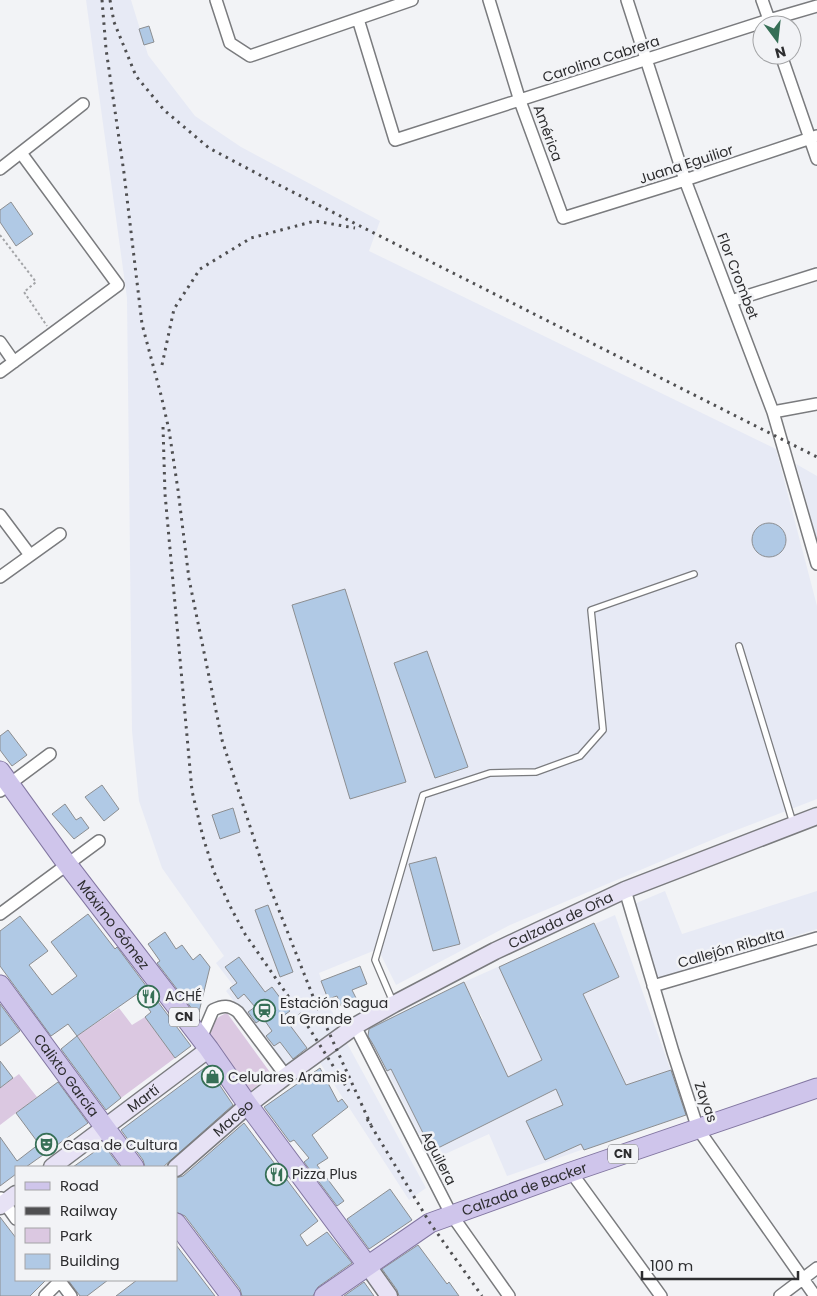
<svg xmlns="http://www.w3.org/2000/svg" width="817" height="1296" font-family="Poppins,sans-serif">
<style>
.built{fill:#e7eaf5}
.green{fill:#dbc8e1}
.building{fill:#b0c9e5;stroke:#8c8e91}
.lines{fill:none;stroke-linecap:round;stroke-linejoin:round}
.lane-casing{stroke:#7a7b7e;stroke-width:8}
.street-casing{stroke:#7a7b7e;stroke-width:14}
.secondary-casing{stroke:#7a7b7e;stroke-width:19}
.primary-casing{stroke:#8276a1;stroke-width:21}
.path{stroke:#a4a5a8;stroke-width:2;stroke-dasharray:2.5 2.5;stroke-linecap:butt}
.lane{stroke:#fff;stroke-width:5.5}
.street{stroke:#fff;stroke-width:11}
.secondary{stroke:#e7e2f5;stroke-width:16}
.primary{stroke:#cfc5eb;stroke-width:19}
.rail{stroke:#4f4f51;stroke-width:3;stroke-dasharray:2.5 5;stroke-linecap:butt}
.labels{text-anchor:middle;stroke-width:5;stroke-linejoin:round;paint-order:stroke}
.shield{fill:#f2f3f6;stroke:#68686b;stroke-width:1}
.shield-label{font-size:12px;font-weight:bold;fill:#2d2d2f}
.street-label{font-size:14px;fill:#2d2d2f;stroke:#f2f3f6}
.poi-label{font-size:14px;fill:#2d2d2f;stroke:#f2f3f6;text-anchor:start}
</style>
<rect width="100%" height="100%" fill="#f2f3f6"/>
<path class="built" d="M86,0h45l17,55 47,61 46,31 139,74 -11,30 407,198 41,157v193l-96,37 -211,89 -114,60 -18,-36 -59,24 18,52 89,163 -17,12 -98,-151 -26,19 -59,-77 7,-6 -17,-22 8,-7 -62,-88 -23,-67 -7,-70 -5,-433z
M796,464l21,12v64z
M665,891l17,43 135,-43v38l-159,50 -24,-75z
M615,915l71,198 -179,63 -18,-42 -57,26 -45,-89 96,-52 -19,-37z"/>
<path class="green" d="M119,1008l13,17 13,-8 30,41 -54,40 -44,-62z
M227,1013l45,62 -22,16 -42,-57c4,-11 8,-17 19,-21z
M19,1074l18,23 -37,28v-37z"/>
<path class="building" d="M149,26l5,16 -10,3 -5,-16z
M11,202l22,32 -17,12 -16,-24v-12z
M752 540a17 17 0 1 1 34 0a17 17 0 1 1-34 0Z
M345,589l61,193 -56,17 -58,-194z
M427,651l41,116 -33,11 -41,-115z
M8,730l19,25 -15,11 -12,-16v-14z
M102,785l17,24 -15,12 -19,-24z
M65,804l11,16 5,-3 8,11 -15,11 -22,-25z
M233,808l7,24 -20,7 -8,-24z
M436,857l24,87 -27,7 -24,-87z
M268,905l25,67 -13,5 -25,-67z
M88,914l27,35 2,-2 74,99 -16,12 -30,-41 6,-5 -14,-18 -60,42 -9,-12 -17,12 -51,-70v-35l20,-15 28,35 -19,14 23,30 25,-19 -26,-34z
M594,923l25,54 -36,17 43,91 45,-15 15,45 -102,35 -3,-6 -36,16 -19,-39 37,-16 -7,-16 -124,62 -41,-82 -4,2 -13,-25 -6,-10 1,-7 95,-47 44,95 34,-17 -43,-93z
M165,932l11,17 6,-4 11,15 7,-6 10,13 -11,45 -3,2 -39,-51 3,-2 -12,-17z
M239,957l26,35 7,-5 18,24 -7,5 24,32 -14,11 -13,-17 -6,4 -8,-10 6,-5 -9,-13 -7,5 -8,-11 7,-5 -11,-13 -6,5 -8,-11 7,-5 -12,-16z
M360,966l7,18 -15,6 5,10 -16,6 -4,-10 -9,3 -7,-18z
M0,1004l20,27 -20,15z
M77,1036l44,62 -15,12 -45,-61z
M0,1061l13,17 -13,10z
M207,1066l26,39 -70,62h-18l-2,-7 -22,-30z
M320,1068l18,34 4,-3 6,8 -36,28 16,23 -11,7 27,36 -7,5 -33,-44 5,-4 -15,-18 -4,2 -26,-35z
M58,1082l30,41 -62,44h-10v7l-16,12v-49l17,24 22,-17 -23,-31z
M244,1123l74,98 -18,14 7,11 20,-14 25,31 -34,24 -5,9h-71l-2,-7 -55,-73 -9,-4v-34l7,-2z
M104,1145l16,22h-47z
M390,1189l22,31 -43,29 -22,-30z
M0,1217l16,21v42h30l-16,16h-30z
M176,1245l39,51h-99l21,-16h39z
M418,1245l29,39 2,-2 10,14h-60l-2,-6 -15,-21z
M68,1280h40l-21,16h-7z
M364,1282l10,14h-30z"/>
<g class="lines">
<defs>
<path id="lane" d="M739,646l54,177
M393,1002l-18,-42 48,-165 67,-22 46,-1 44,-16 23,-26 -12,-120 103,-36"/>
<path id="street" d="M216,0l14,43 20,13 162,-56
M489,0l31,101 43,117 122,-38 132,-44
M627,0l58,180 88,232 44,152
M762,0l9,25
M358,19l37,121 374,-120 48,-14
M781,55l36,104
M0,169l83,-65
M731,301l86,-27
M0,342l14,20
M0,372l118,-87 -97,-132
M773,412l44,-8
M0,515l30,40
M0,577l60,-43
M0,791l50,-37
M625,890l48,162 25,77 117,167
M0,914l99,-73
M653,986l164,-48
M355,1026l96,188 58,82
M201,1038l12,-28c10,-5 16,-5 25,2l48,64
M571,1172l90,124
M1,1198l15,21
M59,1280l12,16
M45,1296l16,-16
M780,1296l37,-28"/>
<g id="secondary">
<path id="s1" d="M52,1167l157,-118"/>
<path id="s2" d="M176,1168l72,-63 38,-29 69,-50 39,-22 101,-53 130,-61 192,-74"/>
<path d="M0,1206l16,-12"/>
<path d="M367,1265l22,31"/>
</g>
<g id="primary">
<path id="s3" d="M0,771l67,93 142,185 39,56 119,160"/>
<path id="s4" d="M0,985l134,182"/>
<path d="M176,1223l55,73"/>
<path id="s5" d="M324,1296l106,-73 141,-51 246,-84"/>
</g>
</defs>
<use href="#lane" class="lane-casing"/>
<use href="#street" class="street-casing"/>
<use href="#secondary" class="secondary-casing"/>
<use href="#primary" class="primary-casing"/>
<path class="path" d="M0,235l36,47 -12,10 23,34"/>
<use href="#lane" class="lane"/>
<use href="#street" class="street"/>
<use href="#secondary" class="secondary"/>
<use href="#primary" class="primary"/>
<path class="rail" d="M102,0l4,49 18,124 18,151 19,71 8,35 9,60 11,89 33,161 47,145 47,119 55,121
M110,0l4,22 22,54 28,34 45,38 64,34 544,275
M162,365l12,-56 26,-40 51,-31 64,-17 40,7
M163,427l2,67 27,297 11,46 11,35 18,38 13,24 50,72 54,85
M367,1119l63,104 52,73"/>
</g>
<defs>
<symbol id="restaurant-ring" viewBox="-11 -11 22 22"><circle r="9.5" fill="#f2f3f6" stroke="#366f56" stroke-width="1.5"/><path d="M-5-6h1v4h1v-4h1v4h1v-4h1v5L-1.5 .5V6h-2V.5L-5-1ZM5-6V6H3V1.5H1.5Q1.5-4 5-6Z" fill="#366f56"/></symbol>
<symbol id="station-ring" viewBox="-11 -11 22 22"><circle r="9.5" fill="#f2f3f6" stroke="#366f56" stroke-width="1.5"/><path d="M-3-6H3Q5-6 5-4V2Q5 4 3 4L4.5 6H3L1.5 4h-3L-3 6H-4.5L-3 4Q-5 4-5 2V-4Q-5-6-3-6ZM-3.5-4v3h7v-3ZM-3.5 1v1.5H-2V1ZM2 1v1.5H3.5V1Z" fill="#366f56"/></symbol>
<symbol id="shop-ring" viewBox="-11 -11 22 22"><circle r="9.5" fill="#f2f3f6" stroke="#366f56" stroke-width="1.5"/><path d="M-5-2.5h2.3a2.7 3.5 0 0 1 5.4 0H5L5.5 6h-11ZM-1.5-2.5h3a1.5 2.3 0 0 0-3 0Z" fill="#366f56"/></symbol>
<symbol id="theatre-ring" viewBox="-11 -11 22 22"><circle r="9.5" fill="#f2f3f6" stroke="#366f56" stroke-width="1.5"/><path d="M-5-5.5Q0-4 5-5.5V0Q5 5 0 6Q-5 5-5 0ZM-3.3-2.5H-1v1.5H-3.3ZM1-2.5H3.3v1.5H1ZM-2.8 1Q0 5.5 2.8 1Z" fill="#366f56"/></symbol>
</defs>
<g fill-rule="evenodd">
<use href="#restaurant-ring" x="136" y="984" width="25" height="25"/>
<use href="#station-ring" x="252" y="998" width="25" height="25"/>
<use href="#shop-ring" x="200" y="1064" width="25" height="25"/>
<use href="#theatre-ring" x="34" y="1132" width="25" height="25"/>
<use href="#restaurant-ring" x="264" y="1162" width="25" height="25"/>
</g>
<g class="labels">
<g class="shield">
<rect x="169" y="1007.5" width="30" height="19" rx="4"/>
<rect x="608" y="1144.5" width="30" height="19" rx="4"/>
</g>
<g class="shield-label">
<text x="184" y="1021">CN</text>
<text x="623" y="1158">CN</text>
</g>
<g class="street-label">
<text transform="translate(601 59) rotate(-18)" y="5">Carolina Cabrera</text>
<text transform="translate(548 133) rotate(70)" y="5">América</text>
<text transform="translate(686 164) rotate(-18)" y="5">Juana Eguilior</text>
<text transform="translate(738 276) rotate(69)" y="5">Flor Crombet</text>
<text dy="5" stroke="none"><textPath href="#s2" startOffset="460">Calzada de Oña</textPath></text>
<text dy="5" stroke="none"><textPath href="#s3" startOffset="191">Máximo Gómez</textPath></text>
<text transform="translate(731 948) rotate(-16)" y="5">Callejón Ribalta</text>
<text dy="5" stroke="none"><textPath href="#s4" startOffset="112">Calixto García</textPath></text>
<text dy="5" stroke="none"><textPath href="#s1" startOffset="114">Martí</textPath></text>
<text transform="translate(706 1102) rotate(70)" y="5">Zayas</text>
<text dy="5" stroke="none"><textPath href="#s2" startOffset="76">Maceo</textPath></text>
<text transform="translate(439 1158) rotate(63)" y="5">Aguilera</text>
<text dy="5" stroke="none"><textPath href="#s5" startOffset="229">Calzada de Backer</textPath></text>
</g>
<g class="poi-label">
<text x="165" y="1001">ACHÉ</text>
<text x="280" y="1008">Estación Sagua<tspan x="280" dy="16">La Grande</tspan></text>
<text x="228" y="1082">Celulares Aramis</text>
<text x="63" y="1150">Casa de Cultura</text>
<text x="292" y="1179">Pizza Plus</text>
</g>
</g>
<rect x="15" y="1166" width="162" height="115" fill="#f2f3f6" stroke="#a3a4a6"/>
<rect x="25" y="1182" width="25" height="8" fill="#cfc5eb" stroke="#a3a4a6"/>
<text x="60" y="1191" font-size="15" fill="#2d2d2f">Road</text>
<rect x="25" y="1207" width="25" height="8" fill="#4f4f51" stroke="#a3a4a6"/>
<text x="60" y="1216" font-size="15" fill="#2d2d2f">Railway</text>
<rect x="25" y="1228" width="25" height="15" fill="#dbc8e1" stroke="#a3a4a6"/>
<text x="60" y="1241" font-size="15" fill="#2d2d2f">Park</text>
<rect x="25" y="1254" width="25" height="15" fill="#b0c9e5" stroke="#a3a4a6"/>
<text x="60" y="1266" font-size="15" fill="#2d2d2f">Building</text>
<g transform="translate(777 40) rotate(165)"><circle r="24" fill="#f2f3f6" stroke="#a3a4a6"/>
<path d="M0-4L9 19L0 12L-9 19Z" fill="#366f56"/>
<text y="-8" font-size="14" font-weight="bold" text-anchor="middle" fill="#2d2d2f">N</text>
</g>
<path d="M642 1271v8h156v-8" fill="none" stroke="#2d2d2f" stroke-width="2.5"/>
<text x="650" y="1271" font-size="15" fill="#2d2d2f" stroke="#f2f3f6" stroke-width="4" paint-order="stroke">100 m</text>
</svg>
